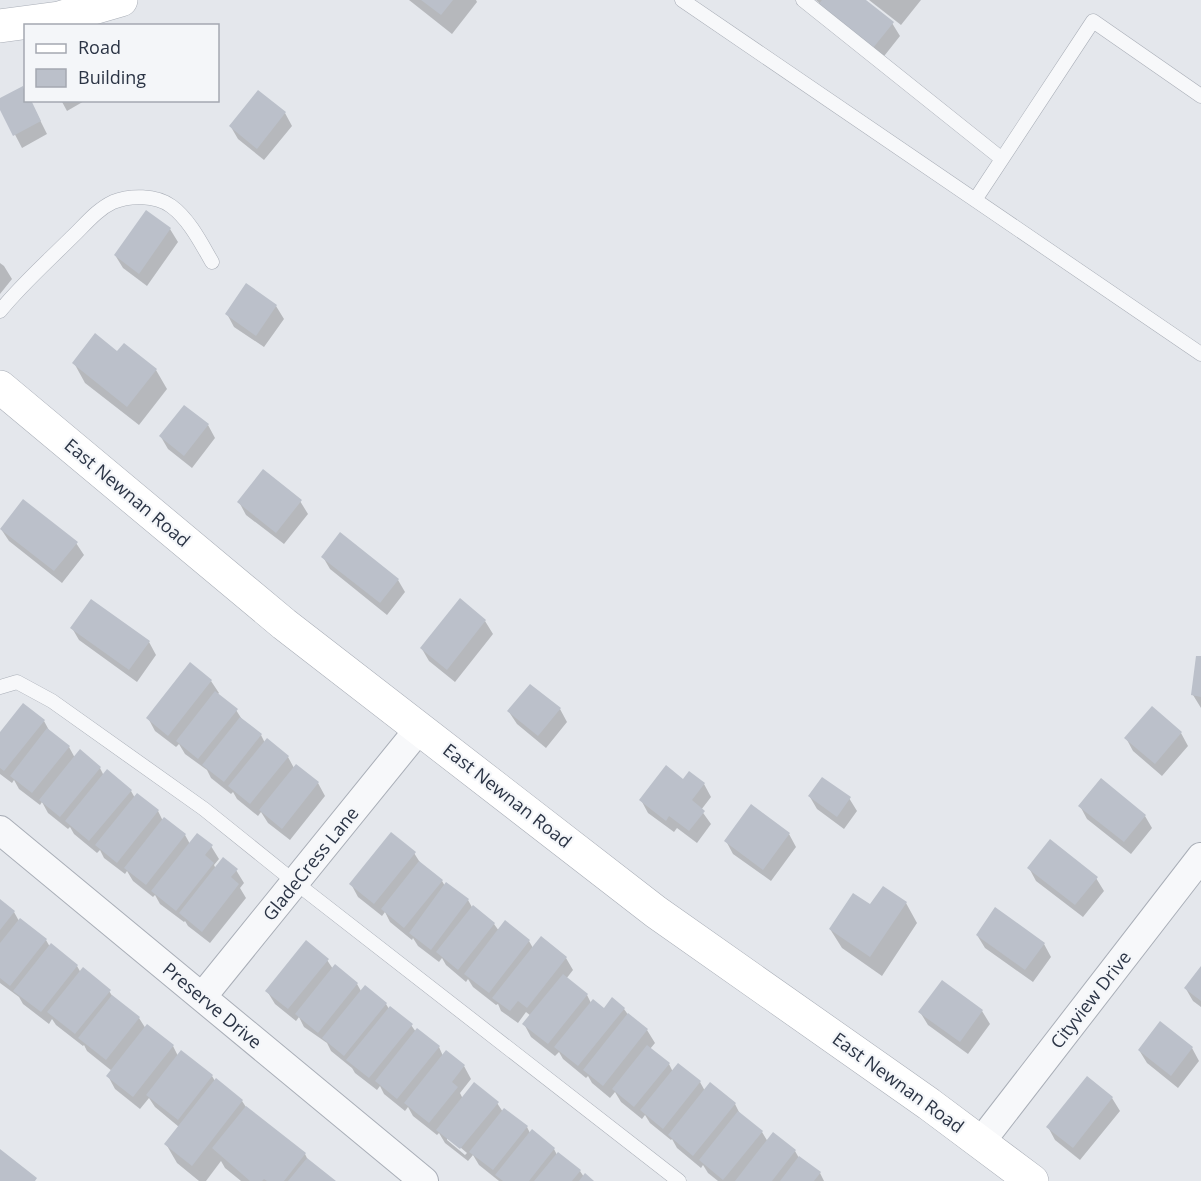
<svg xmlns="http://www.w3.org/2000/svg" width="1201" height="1181" font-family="'Open Sans',sans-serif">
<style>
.shadow{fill:#0003;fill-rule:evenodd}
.building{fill:#bbc0ca}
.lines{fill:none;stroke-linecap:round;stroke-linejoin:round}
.lane-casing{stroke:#a9aeb7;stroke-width:15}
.street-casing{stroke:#a9aeb7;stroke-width:30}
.secondary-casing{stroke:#a9aeb7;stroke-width:34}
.lane{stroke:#f7f8fa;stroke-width:14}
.street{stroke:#f7f8fa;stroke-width:28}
.secondary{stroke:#fff;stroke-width:33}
.labels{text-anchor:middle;stroke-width:4.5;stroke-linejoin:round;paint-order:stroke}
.street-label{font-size:18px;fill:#2b3445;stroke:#f4f6f9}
</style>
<rect width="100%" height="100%" fill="#e4e7ec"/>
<path class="shadow" d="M409,0h67l1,2 -25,32z
M816,0h47l29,23 8,13 -19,24z
M869,0h52l-20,25z
M23,88l3,4v8h4l17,34 -25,14 -22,-42v-6z
M61,100h25l-19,11z
M285,113l7,13 -28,34 -26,-21 -7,-12z
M146,212l24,17 8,13 -31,44 -24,-18 -8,-13z
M0,263l4,3 8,13 -12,15z
M276,306l8,13 -20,28 -30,-20 -7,-13z
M118,353l38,17 11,19 -28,36 -54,-42 -11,-20z
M208,425l7,13 -23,30 -24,-19 -7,-12z
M300,501l8,13 -24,30 -38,-29 -7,-13z
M1,529l75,14 8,12 -22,28 -53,-42z
M323,557l75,23 7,12 -18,23 -57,-46z
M485,621l8,13 -38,48 -26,-21 -7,-12z
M72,628l77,14 7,13 -19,27 -58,-42z
M1201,658v50l-8,-13z
M211,681l8,12 -2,2 19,15 7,11 18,14 4,8 23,14 6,11 24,15 7,13 -35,44 -22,-17 -7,-11 -3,4 -21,-17 -4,-7 -2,2 -20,-16 -4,-8 -22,-16 -6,-10 -3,3 -21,-16 -7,-13z
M560,709l7,13 -21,26 -29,-24 -8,-12z
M44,721l6,11 19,15 6,11 25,10 4,8 27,15 4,7 23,13 5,10 2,-2 20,16 5,9 21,2 8,13 -5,6 2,4 20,1 8,13 -4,5 6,10 -36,45 -22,-17 -3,-5 -1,1 -24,-18 -5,-9 -2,2 -20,-16 -6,-10 -2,3 -21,-16 -4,-8 -3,3 -23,-19 -4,-7 -2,2 -20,-16 -6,-11 -2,3 -21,-16 -5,-9 -2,3 -12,-9v-40z
M1181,733l7,13 -26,30 -29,-25 -7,-13z
M684,781l20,3 7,13 -10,13 10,14 -14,19 -20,-15 -3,4 -26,-19 -7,-13z
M810,797l39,1 8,13 -13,18 -27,-20z
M1080,806l65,10 7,12 -21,26 -44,-35z
M789,834l7,13 -25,34 -38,-27 -7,-13z
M414,853l7,11 21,17 3,5 23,14 5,9 21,15 5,7 7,-8 23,18 4,7 33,10 7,12 -7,9 21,16 4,8 13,7 20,-1 5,7 18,14 8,13 -5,6 19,15 4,8 27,10 5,9 30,13 6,12 21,16 6,10 6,-8 21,17 4,7 21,15 4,8h-106l-10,-8 -5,-8 -2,3 -24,-20 -5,-9 -1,1 -21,-17 -5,-8 -3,4 -21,-17 -6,-10 -5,6 -18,-15 -4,-7 -2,2 -23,-19 -4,-7 -4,4 -24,-19 -7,-13 7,-8 -5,-4 -8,11 -17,-12 -3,-7 -2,1 -23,-18 -5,-8 -2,3 -20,-17 -4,-7 -3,4 -21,-16 -5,-8 -1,2 -22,-18 -5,-10 -3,4 -24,-19 -7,-13z
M1029,868l67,10 8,13 -21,26 -47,-36z
M883,888l23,15 11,20 -35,53 -40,-28 -12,-19 41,-23z
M0,901l14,11 5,9 2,-1 25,20 4,7 27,19 4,7 28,18 4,6 26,21 7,11 27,17 5,10 34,20 3,5 27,20 4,6 59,47 4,8 24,19h-92l-16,-13 -4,-7 -15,20h-7l-22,-18 -11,-19 13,-17 -24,-20 -6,-9 -9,11 -25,-20 -7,-13 4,-5 -25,-20 -3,-6 -1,1 -27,-21 -4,-6 -3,5 -26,-20 -4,-7 -19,-14z
M977,935l67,9 7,13 -18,25 -48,-34z
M327,960l6,9 24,15 4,7 25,13 3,5 22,16 5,7 23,15 4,9 3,-4 18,14 7,13 -11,14 3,6 34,4 6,9 24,15 3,6 24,16 3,6 23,16 4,6 8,4h-93l-20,-16 -6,-10 -5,6 -23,-18 -6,-10 -2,2 -24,-19 -5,-9 -3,4 -21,-17 -4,-8 -3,4 -22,-17 -3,-5 -21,-17 -4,-8 -23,-16 -5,-10 -3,4 -21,-17 -8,-13zM447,1136l20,17 -2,2 -18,-15z
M1201,968v39l-8,-6 -7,-12z
M942,982l40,29 8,13 -22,30 -40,-29 -8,-13z
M1192,1048l7,13 -21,27 -31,-25 -8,-13z
M1112,1098l8,13 -40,49 -25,-20 -7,-13z"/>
<path class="building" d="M421,0h32l-12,15z
M822,0h44l28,22 -21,26 -55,-43z
M23,86l3,14h5l10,21 -28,15 -13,-26v-12z
M258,90l28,22 -29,37 -28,-23z
M146,210l25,18 -32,46 -25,-19z
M246,283l31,22 -21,31 -31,-22z
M95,333l22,18 7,-8 33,26 -30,38 -55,-44z
M184,405l25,19 -25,32 -25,-20z
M263,469l39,31 -26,33 -39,-31z
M23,499l55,43 -24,29 -54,-42z
M340,532l59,47 -19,24 -59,-46z
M460,598l26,22 -39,50 -27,-22z
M91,599l59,42 -21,29 -59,-42z
M1196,656h5v41l-10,-2z
M190,662l22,18 -44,56 -22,-18z
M530,684l31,24 -23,28 -31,-25z
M215,691l23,18 -40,50 -22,-18z
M23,703l22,17 -41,51 -4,-3v-36z
M1152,706l30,26 -27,32 -31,-26z
M240,717l22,17 -38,48 -22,-17z
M47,728l23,18 -38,47 -22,-17z
M267,738l22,18 -39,48 -22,-18z
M80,749l21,18 -41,50 -21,-17z
M296,764l23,18 -37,47 -23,-19z
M666,765l17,14 6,-8 16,12 -13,17 13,11 -16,20 -20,-15 -3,5 -27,-21z
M107,769l25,21 -43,51 -24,-20z
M822,777l29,20 -14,20 -29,-21z
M1101,778l45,37 -22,27 -46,-36z
M137,793l22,17 -42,53 -22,-18z
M751,804l39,29 -27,37 -39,-29z
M164,817l22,17 -40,51 -22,-17z
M391,832l25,20 -42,52 -25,-20z
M197,833l16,12 -8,10 9,8 -38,48 -25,-20z
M1050,839l48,38 -23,28 -48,-37z
M223,857l15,12 -7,8 8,7 -37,48 -23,-19z
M419,861l24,19 -39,48 -23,-19z
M446,882l23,17 -38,51 -22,-17z
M883,886l24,16 -37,55 -41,-28 24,-36 17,11z
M0,899l15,12 -15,19z
M473,905l22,18 -37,47 -22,-18z
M995,907l50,36 -20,27 -49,-35z
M20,918l27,21 -37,47 -10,-8v-35z
M505,920l25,20 -41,53 -25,-19z
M541,936l26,21 -40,51 -9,-7 -8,10 -18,-13z
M306,940l23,19 -41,50 -23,-18z
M51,943l27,22 -37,47 -28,-21z
M335,964l23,19 -40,50 -23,-19z
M1201,966v35l-17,-13z
M83,967l28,23 -36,44 -28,-22z
M563,974l25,20 -40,50 -26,-20z
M942,980l41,30 -23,32 -42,-30z
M365,985l22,18 -43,53 -22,-18z
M112,995l28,22 -34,43 -28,-22z
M612,997l13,11 -47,58 -24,-19 39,-48 11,9z
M390,1006l23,18 -44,54 -23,-18z
M628,1013l20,16 -45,57 -20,-16z
M1160,1021l33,26 -22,29 -33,-26z
M147,1024l27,21 -41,52 -27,-21z
M417,1028l23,18 -43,53 -22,-18z
M647,1045l23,18 -36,44 -22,-18z
M181,1050l32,25 -35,45 -32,-25z
M446,1050l19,15 -13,17 6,5 -29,36 -25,-20z
M678,1063l23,18 -38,48 -23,-19z
M1087,1076l26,21 -40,51 -27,-21z
M216,1078l27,22 -51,66 -28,-22z
M474,1082l25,20 -39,47 -24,-19z
M710,1082l26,21 -43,53 -25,-21z
M246,1106l60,47 -22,28h-17l-3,-2 -2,2h-12l-38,-33z
M504,1108l24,18 -35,44 -24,-18z
M738,1111l25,20 -40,49 -24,-20z
M532,1129l23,19 -26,33h-26l-8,-6z
M773,1132l23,18 -24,31h-37z
M0,1149l37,29 -2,3h-35z
M558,1152l23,18 -9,11h-38z
M799,1156l22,16 -7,9h-34z
M307,1158l29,23h-48z
M585,1173l9,8h-15z"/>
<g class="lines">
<defs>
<path id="lane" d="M682,0l519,354
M803,0l199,159
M975,200l118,-179 108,75
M0,311c22,-27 47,-49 71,-73 13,-12 25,-28 42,-36 17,-7 43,-7 58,4 18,13 30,37 41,56
M0,687l17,-5 35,19 152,108 92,74 383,298"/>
<path id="street" d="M0,830l424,351
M202,997l217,-268
M980,1143l221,-286"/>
<path id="secondary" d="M0,26l59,-8 62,-18
M0,387l284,237 372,288 273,192 103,77"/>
</defs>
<use href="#lane" class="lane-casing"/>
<use href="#street" class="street-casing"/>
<use href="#secondary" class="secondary-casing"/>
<use href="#lane" class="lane"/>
<use href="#street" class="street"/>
<use href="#secondary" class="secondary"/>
</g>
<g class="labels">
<g class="street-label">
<text transform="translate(127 493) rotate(40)" y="6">East Newnan Road</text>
<text transform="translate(507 796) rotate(38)" y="6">East Newnan Road</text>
<text transform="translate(311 864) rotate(-51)" y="6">GladeCress Lane</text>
<text transform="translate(1091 1000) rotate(-52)" y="6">Cityview Drive</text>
<text transform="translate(212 1006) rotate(40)" y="6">Preserve Drive</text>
<text transform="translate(898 1083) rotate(36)" y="6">East Newnan Road</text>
</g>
</g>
<rect x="24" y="24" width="195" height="78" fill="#f4f6f9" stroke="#a4a8b1" stroke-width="1.5"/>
<rect x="36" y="44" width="30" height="9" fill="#ffffff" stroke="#a4a8b1" stroke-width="1.5"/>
<text x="78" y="54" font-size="18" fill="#2b3445">Road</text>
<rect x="36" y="69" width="30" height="18" fill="#bbc0ca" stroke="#a4a8b1" stroke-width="1.5"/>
<text x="78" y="84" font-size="18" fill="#2b3445">Building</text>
</svg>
